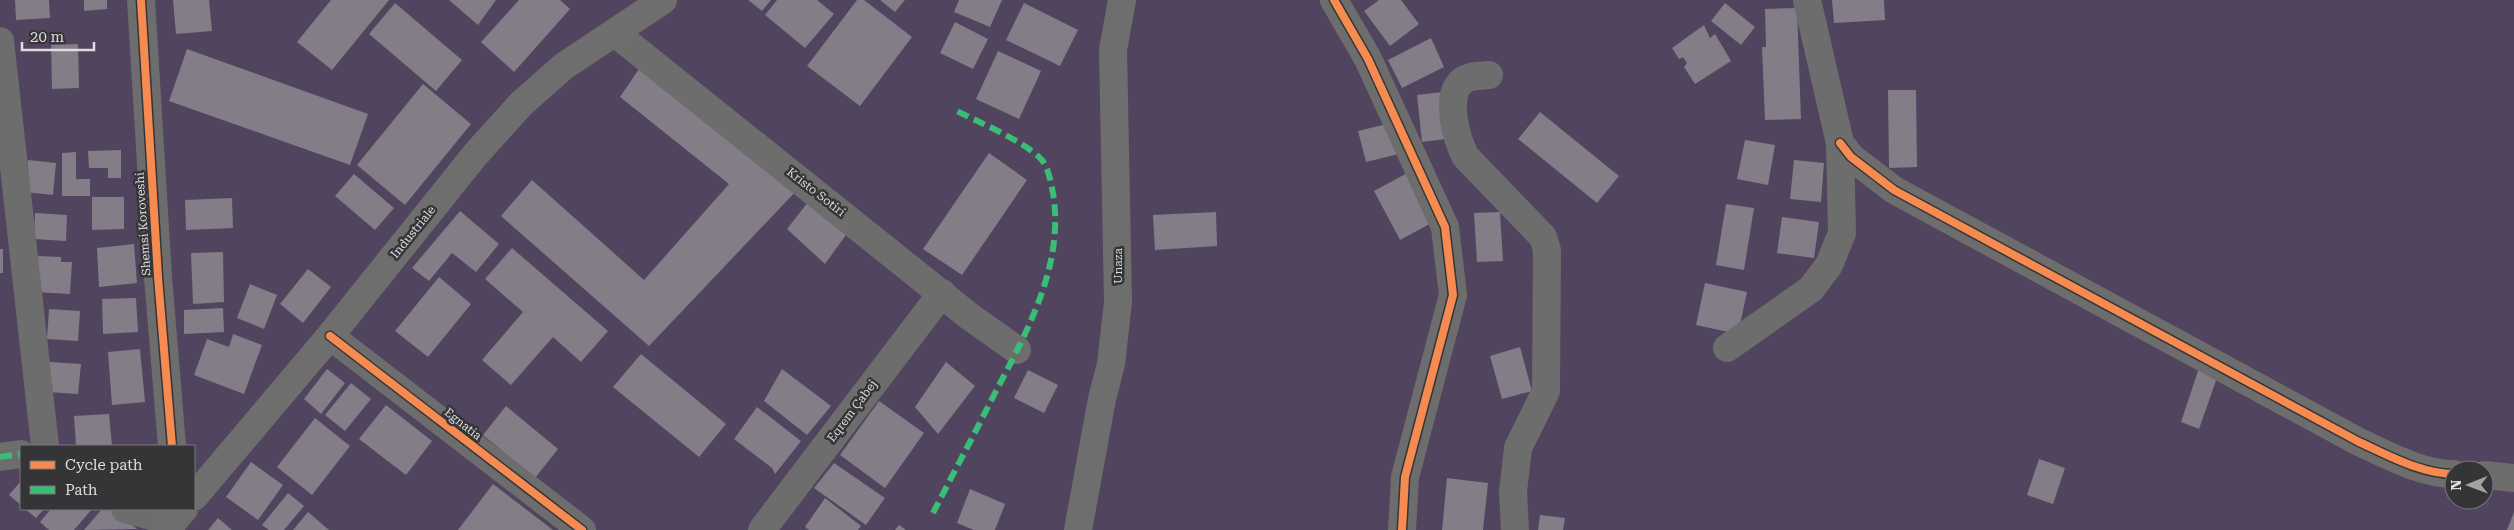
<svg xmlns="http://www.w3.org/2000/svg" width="2514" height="530" font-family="'Roboto Serif',serif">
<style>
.green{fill:#51445f;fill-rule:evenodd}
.building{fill:#827d87}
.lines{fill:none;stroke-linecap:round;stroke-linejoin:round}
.minor{stroke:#6e6d6e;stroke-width:28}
.major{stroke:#6e6e6f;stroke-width:28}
.quiet{stroke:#3abd76;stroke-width:6;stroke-dasharray:12 6;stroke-linecap:butt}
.cycleway-casing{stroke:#353437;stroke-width:11}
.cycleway{stroke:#f68b52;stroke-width:8}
.labels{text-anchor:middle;stroke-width:5;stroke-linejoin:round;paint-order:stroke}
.street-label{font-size:12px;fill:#dddcde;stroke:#353437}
</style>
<rect width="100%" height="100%" fill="#353536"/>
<path class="green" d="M0,0h2514v530h-2514zM21,446h173v63h-173zM2454,470h30v30h-30z"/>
<path class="building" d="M15,0h34l1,18 -34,2z
M84,0h23v9l-23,2z
M173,0h36l3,31 -36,3z
M331,0h58l-57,70 -35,-28z
M449,0h47l-18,25z
M519,0h41l10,9 -56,63 -33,-30z
M748,0h23l-9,11z
M777,0h40l17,14 -29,34 -40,-33z
M857,0h7l48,37 -52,69 -53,-40z
M880,0h25l-10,12z
M959,0h43l-12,27 -36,-15z
M1379,0h22l18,24 -29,22 -26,-35z
M1832,0h52l1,20 -51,3z
M395,3l67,57 -26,31 -67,-57z
M1024,3l54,27 -18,36 -54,-26z
M1725,3l30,24 -14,18 -30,-24z
M1797,8l4,111 -36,1 -3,-73h4l-1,-38z
M955,22l33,17 -15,30 -33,-16z
M1704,25l6,13 5,-4 16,27 -36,23 -11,-17 3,-4 -4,-6 -4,2 -7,-11z
M1431,38l13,29 -42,21 -14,-28z
M78,44l1,44 -27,1 -1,-44z
M187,49l181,65 -18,51 -181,-64z
M998,51l43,20 -22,48 -43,-20z
M643,63l156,125 -150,158 -148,-130 31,-36 112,100 85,-96 -109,-87z
M423,84l48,40 -66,81 -48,-40z
M1888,90h28l1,77 -28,1z
M1442,92l4,47 -24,3 -5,-47z
M1540,112l79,64 -22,27 -79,-64z
M1395,122l8,31 -37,9 -8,-31z
M1745,140l30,5 -7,40 -31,-6z
M121,150v28h-13v-10h-19l-1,-17z
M76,152v27h14v17h-28v-43z
M989,153l38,27 -65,95 -39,-26z
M28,160l28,3 -3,32 -29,-3z
M1794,160l30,3 -3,39 -31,-3z
M1411,171l26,49 -37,20 -26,-49z
M354,174l40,34 -19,22 -40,-34z
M92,197h32v32l-32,1z
M232,198l1,30 -47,2 -1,-30z
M808,202l38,33 -21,29 -38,-35z
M1726,204l28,4 -10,62 -28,-5z
M460,211l39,33 -23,28 -24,-19 -23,28 -17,-13z
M1216,212l1,34 -62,4 -2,-35z
M1500,212l3,49 -26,1 -3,-49z
M35,213l32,2 -1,26 -32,-2z
M1782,217l37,5 -5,36 -37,-5z
M134,244l3,39 -38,4 -2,-39z
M512,248l96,83 -27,31 -28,-25 -42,48 -29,-25 41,-48 -38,-33z
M0,249h3v24h-3z
M223,252l1,50 -31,2 -2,-51z
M37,256l24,1v5h11l-2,32 -36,-2z
M308,269l23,18 -28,36 -23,-19z
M439,277l32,27 -43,53 -33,-26z
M1705,283l42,9 -9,42 -42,-9z
M250,284l27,11 -13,34 -27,-11z
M136,298l2,34 -35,2 -1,-35z
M223,308l1,24 -40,2v-24z
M49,309l31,2 -2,30 -31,-2z
M233,334l29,11 -18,49 -50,-19 13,-36 22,8z
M1520,347l12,44 -30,8 -12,-43z
M140,349l5,53 -33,3 -4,-53z
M641,354l85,70 -27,33 -86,-70z
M50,362l31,2 -3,30 -31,-2z
M946,362l29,24 -37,48 -23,-27z
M2199,368l19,7 -19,54 -18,-7z
M327,369l18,14 -24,31 -17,-15z
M782,369l49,37 -24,29 -43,-34z
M1028,370l30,15 -14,28 -30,-15z
M351,383l20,16 -26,32 -20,-16z
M879,401l45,32 -39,55 -45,-33z
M386,405l46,36 -26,34 -47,-36z
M506,406l52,43 -23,29 -52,-43z
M757,407l44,34 -26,33 -3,-6 -38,-29z
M109,414l3,32h-36l-2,-30z
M315,418l35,28 -38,49 -35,-28z
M2039,459l26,9 -12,36 -26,-9z
M251,462l32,23 -25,35 -32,-23z
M834,463l51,35 -19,27 -52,-37z
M1447,478l41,5 -5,47h-41z
M21,481v24l-12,-10z
M493,484l60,46h-95z
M970,489l35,15 -10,26h-21l-17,-7z
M288,493l16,13 -20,24h-15l-7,-5z
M825,498l36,28 -3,4h-49l-4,-3z
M25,509h19l-8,9z
M51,509h41l-18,21h-25l-9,-8z
M102,509h11l24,20 -53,1z
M308,512l21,18h-36z
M2514,512v18h-7z
M1540,515l25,3 -2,12h-25z
M218,518l14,12h-24z
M899,525l7,5h-11z"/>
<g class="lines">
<path class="minor" d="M141,0l17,277 14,169
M1334,0l34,59 77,168 8,68 -48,182 -3,53
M615,33l354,283 48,34
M0,41l45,405
M1489,75c-9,1 -19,0 -27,6 -18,16 -5,58 3,75l78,81 4,13 -1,141 -28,57 -5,44 2,38
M1840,143l11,14 43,33 465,252c29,13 62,32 95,32
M330,336l252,194
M1727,348l84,-59 18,-24 13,-32 -2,-90 -33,-143
M0,457l21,-3
M2484,475l30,3
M125,509l48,13v-13
M762,530l180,-237"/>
<path class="major" d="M194,497l136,-161 145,-181 46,-51 43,-38 99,-66
M166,530l18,-21
M1078,530l24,-131 9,-35 7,-62 -5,-252 9,-50"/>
<path class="quiet" d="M0,457l21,-3
M933,513c20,-39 41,-78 61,-118 32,-62 71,-129 59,-202 -2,-10 -5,-28 -13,-35 -18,-18 -62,-36 -85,-48"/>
<defs>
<path id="cycleway" d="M141,0l17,277 14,169
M1334,0l34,59 77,168 8,68 -48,182 -3,53
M1840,143l11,14 43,33 465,252c29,13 62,32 95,32
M330,336l252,194"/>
</defs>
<use href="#cycleway" class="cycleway-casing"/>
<use href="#cycleway" class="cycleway"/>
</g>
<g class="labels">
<g class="street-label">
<text transform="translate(816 192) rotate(38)" y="4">Kristo Sotiri</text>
<text transform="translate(143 224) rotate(-94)" y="4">Shemsi Koroveshi</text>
<text transform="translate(413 232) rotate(-51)" y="4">Industriale</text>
<text transform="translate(1118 266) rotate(-90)" y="4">Unaza</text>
<text transform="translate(852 411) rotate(-53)" y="4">Eqrem Çabej</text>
<text transform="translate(463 424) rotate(38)" y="4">Egnatia</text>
</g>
</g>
<rect x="20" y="445" width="175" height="65" fill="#353437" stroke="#78777a"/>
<rect x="30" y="461" width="25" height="8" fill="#f68b52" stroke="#78777a"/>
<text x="65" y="470" font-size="15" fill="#dddcde">Cycle path</text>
<rect x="30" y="486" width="25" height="8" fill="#3abd76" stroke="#78777a"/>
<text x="65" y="495" font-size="15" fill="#dddcde">Path</text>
<g transform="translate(2469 485) rotate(269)"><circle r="24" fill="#353437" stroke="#78777a"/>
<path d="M0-4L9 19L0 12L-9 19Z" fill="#a2a2a3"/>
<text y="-8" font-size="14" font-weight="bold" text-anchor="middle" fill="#dddcde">N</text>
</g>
<path d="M22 42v8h72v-8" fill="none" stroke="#dddcde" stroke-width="2.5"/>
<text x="30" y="42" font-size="15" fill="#dddcde" stroke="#353437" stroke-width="4" paint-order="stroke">20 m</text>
</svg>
